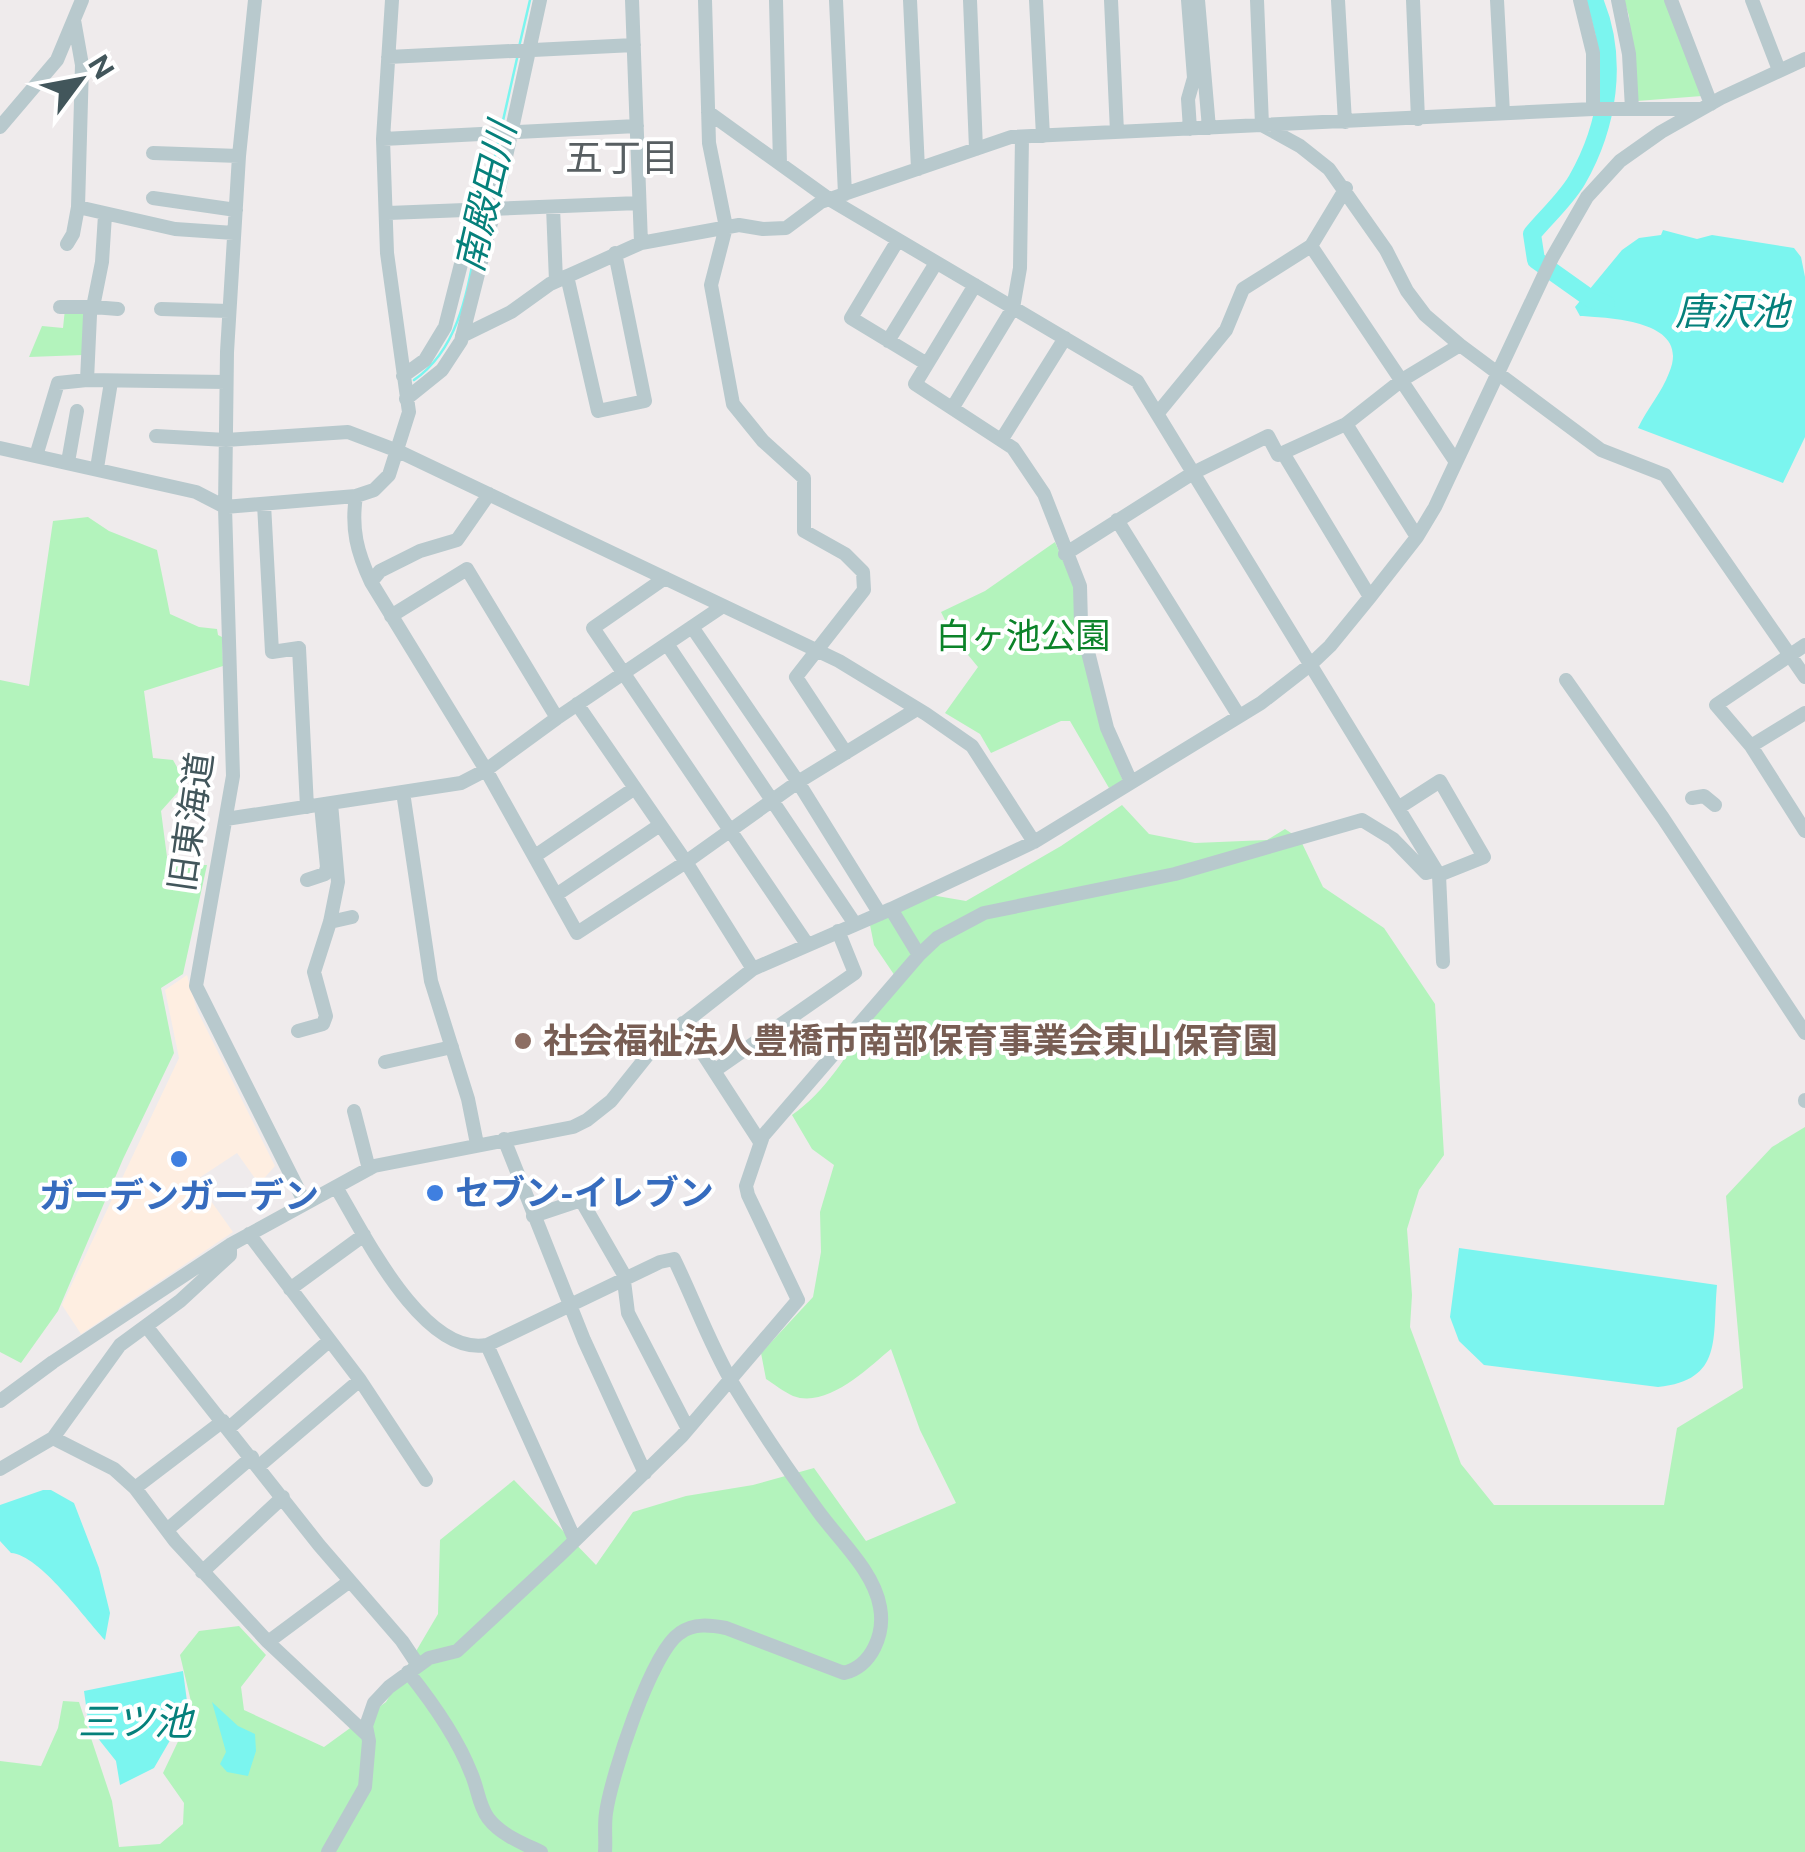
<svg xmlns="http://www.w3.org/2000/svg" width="1805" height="1852" font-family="'Public Sans','Noto Sans JP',sans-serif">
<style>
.commercial{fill:#feeee1}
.green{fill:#b3f3bc}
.water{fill:#7bf5ef}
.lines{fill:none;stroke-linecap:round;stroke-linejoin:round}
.stream{stroke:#7bf5ef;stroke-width:2.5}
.river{stroke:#7bf5ef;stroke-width:18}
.minor{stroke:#b8c9cd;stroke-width:14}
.education-dot{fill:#8d6e63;stroke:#fff;stroke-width:4}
.shop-dot{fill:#3f7fe0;stroke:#fff;stroke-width:4}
.labels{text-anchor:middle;stroke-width:8;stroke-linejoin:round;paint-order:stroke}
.park-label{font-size:35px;fill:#0c8329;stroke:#fff}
.street-label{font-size:35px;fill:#42565b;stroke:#fff}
.education-label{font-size:35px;font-weight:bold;fill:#785e54;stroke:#fff;text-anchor:start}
.shop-label{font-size:35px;font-weight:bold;fill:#366cbe;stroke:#fff;text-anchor:start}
.neighbourhood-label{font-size:38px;fill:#585f62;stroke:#fff}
.water-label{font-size:38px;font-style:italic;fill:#05807b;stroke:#fff}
</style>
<rect width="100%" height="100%" fill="#efebec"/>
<path class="commercial" d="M187,975l10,35 78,156 -16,18 -22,-31 -41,27 37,52 -152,102 -19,-29 117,-247 -14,-68z"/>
<path class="green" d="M1624,0h42l36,96 -65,5 -8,-85z
M65,309h20l-2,46 -54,2 13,-31 21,2z
M88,517l21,14 48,19 13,64 29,13 18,2 1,6 4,2 1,29 -79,25 9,67 20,2 13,23 -25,28 6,46 18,8h22l-24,109 -22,14 13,65 -51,106 -65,152 -37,52 -21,-11v-672l29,6 24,-165z
M1055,542l20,46 23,131 25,62 -14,7 -39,-67h-9l-70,32 -11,-19 -35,-21 33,-46 -24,-29 -13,-26 44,-21z
M1122,805l27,29 46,9 72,-3 18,-11 15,10 23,48 61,41 51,76 9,151 -25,35 -12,39 5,66 -2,32 51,137 33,41h170l13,-77 66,-40 -17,-192 46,-49 33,-20v725h-1805v-91l41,5 17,-38 5,-27 16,1 33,99 7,46 41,-3 23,-20 1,-21 -21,-30 30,-63 -13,-55 19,-24 40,-5 27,29 -25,32 3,23 80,37 62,-45 52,-88 2,-74 74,-60 82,85 37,-53 53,-16 67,-11 61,-17 52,73 90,-38 -36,-73 -29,-81c-23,19 -64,60 -98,47 -9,-4 -19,-12 -27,-17l-5,-26 52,-56 8,-45 -1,-40 14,-47 -22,-16 -20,-34c46,-32 73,-92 103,-139l-21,-31 -4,-20 61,-30 35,6 95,-55z"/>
<path class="water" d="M1663,230l34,9 15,-4 82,13 7,9 4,20v160l-22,46 -145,-55c9,-19 24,-36 31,-55 23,-53 -59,-55 -89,-57l-5,-9 47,-57 17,-12 22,-3z
M1459,1248l258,37c-5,53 7,95 -59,102l-174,-22 -25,-24 -9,-24z
M43,1490h8l23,13 25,65 11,45 -5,27c-20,-21 -65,-85 -94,-87l-11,-12v-36z
M183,1671l5,38 -12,21 -22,38 -34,17 -4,-24 -27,-34 -5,-36z
M212,1702l26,24 17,8 1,17 -8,25 -21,-4 -7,-8 6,-12z"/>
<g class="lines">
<path class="stream" d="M519,47l11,-47
M502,125l16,-71
M485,203l14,-66
M414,380c52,-36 55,-107 68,-165"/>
<path class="river" d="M1594,0c25,59 14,126 -17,180 -11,19 -31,37 -45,54l4,26 55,39 15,5"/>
<path class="minor" d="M255,0l-16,156 -12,196 -2,155 8,269 -37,210 109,217
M632,0l9,243
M705,0l4,143 17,84 -15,58 22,119 30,37 41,37v53l41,23 18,18 1,18 -68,87 50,76
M776,0l4,164
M836,0l9,194
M910,0l8,169
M970,0l6,149
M1036,0l7,136
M1111,0l6,132
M1188,0l6,78 -6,21 2,30
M1198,0l11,128
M1257,0l5,125 38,21 29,23 57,81 21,41 18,24 35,30 141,105 64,25 140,202
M1338,0l7,122
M1413,0l5,119
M1497,0l6,113
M1580,0l13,53v56
M1618,0l11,54 3,55
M1671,0l40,104
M1752,0l27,70
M74,20l8,45 -4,142 97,22 59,4
M388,57l246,-12
M708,112l121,87 308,182 302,494 4,87
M0,127l57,-67 25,-60
M383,139l254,-13
M153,153l86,3
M153,198l83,12
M553,207l3,74
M388,213l251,-10
M105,215l-3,47 -9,45 25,2
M898,240l-47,78 76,46
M67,244l6,-10 5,-27
M1311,246l145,216
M567,276l31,135 47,-10 -30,-148
M975,285l-60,99 98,64 31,46 36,92 1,38 26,104 24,54
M60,307h33
M161,309l68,2
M90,315l-3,65 139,2
M462,336l49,-24 39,-28 91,-41 98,-18 24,4 23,-1 35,-26 190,-65 582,-28h108
M888,341l48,-78
M403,376l22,-16 20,-33 30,-118
M406,399l36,-29 19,-29 34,-134 45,-207
M953,407l60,-99 7,-40 2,-131
M1157,414l69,-84 17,-41 68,-43 35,-58
M1346,424l71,113
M156,436l70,4 122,-8 50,19 441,210 87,53 46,32 62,96
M1002,439l63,-101
M0,448l196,44 29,15 131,-11 18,-6 15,-15 20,-63 -22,-159 -4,-114 9,-139
M1283,453l87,144
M36,456l22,-73 29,-3
M68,462l9,-51
M97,468l14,-86
M489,494l-32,46 -37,11 -40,20 -9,11 115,188 91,163 109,-71 112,-80 119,-73
M356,496c-5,33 1,56 15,86
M264,504l8,148 27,-4 8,159
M1117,520l122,196
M1065,554l128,-81 75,-37 10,19 68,-31 56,-44 58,-35
M665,578l-72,50 214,316
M391,616l76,-47 90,149
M692,627l106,155 82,132
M667,644l188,280
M1805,645l-89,60 35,41 54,85
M1566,680l97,138 142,215
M577,704l109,158 67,107
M1751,746l54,-33
M403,792l28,189 37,118 9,45
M1692,798l12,-2 11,9
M1398,808l42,-27 44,76 -45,18
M226,819l235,-36 25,-13 71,-52 166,-112
M535,856l100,-68
M307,880l18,-6 2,-7 -6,-62
M556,895l104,-70
M891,909l28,46
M330,922l22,-5
M683,1023l77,119
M298,1031l25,-7 3,-8 -12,-44 16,-50 8,-40 -7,-79
M385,1062l67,-15
M714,1071l141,-98 -17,-42
M1805,1101v-1
M354,1111l15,58
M504,1139l80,201 61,133
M336,1187c27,45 87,170 151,158l173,-83 14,-3c20,41 36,86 59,125 26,43 55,86 85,127 20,28 56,60 62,96 5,27 -8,59 -36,66l-118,-45c-16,-3 -32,-5 -46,5 -29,19 -69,144 -74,180 -2,13 0,26 -1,39
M533,1216l48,-16 42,73 5,40 60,116
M249,1234l111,146 66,100
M290,1289l74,-54
M146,1326l173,219 83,96 16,24
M487,1345l88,195
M0,1401l53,-39 177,-117 144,-79 199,-39 14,-7 24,-19 44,-55 98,-77 138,-60 143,-67 227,-139 49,-38 20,-19 40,-49 47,-60 18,-30 117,-249 35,-61 33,-36 41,-29 60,-34 84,-39
M229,1428l100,-87
M53,1438l61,31 21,19 40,53 93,101 98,92
M259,1466l101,-86
M0,1469l53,-31 67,-93 60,-44 50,-46v-9
M135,1488l88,-67
M168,1529l84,-72
M202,1572l81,-75
M268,1642l82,-61
M408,1672c24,30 49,65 63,101 7,15 7,31 17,45 13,17 34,25 53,34
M328,1852l37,-65 4,-46 -3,-15 8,-23 15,-16 40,-29 28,-7 101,-94 124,-121 116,-136 -50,-105 -2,-9 17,-50 156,-181 18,-17 47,-25 191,-39 187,-54 31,19 33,34 10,-3"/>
</g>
<circle class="education-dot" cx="523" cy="1041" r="10"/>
<g class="shop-dot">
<circle cx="179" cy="1159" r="10"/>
<circle cx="435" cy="1193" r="10"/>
</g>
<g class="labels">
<g class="park-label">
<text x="1023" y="648">白ヶ池公園</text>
</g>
<g class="street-label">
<text transform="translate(191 822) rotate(-82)" y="12">旧東海道</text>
</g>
<g class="education-label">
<text x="543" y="1053">社会福祉法人豊橋市南部保育事業会東山保育園</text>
</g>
<g class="shop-label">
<text x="455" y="1205">セブン-イレブン</text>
<text x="179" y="1208" text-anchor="middle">ガーデンガーデン</text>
</g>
<g class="neighbourhood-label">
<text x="622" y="171">五丁目</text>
</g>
<g class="water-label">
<text transform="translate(486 197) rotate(-77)" y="13">南殿田川</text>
<text x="1732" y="325">唐沢池</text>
<text x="135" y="1735">三ツ池</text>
</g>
</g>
<g transform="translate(80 80) rotate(58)" stroke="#ffffff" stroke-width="8" paint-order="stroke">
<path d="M0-8L18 38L0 25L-18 38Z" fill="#42565b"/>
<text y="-15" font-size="28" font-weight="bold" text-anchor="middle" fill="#42565b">N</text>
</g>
</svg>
